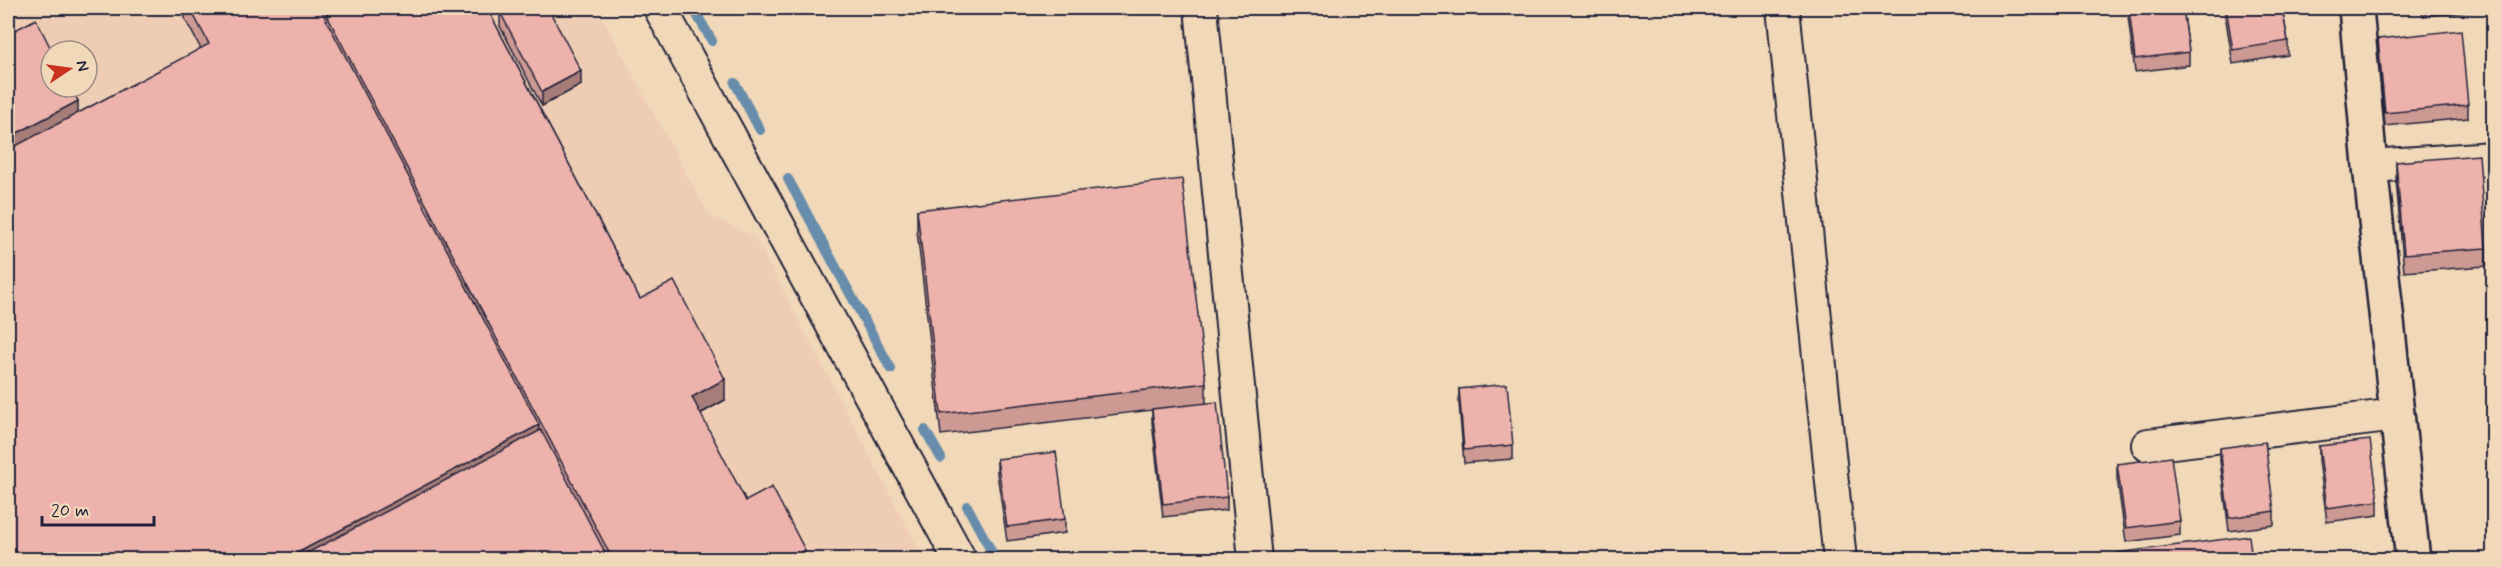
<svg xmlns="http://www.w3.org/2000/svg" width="2501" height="567" font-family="Mynerve,sans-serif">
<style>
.built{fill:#efcdb4;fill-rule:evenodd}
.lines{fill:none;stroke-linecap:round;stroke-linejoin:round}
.stream{stroke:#678dac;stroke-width:10}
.street-casing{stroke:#22223b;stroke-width:36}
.secondary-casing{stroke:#22223b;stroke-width:38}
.street{stroke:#f0d8b8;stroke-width:32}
.secondary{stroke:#f0d8b8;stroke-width:33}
.wall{fill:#cc9993;stroke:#22223b;stroke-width:1.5}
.shaded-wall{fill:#a67d78;stroke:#22223b;stroke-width:1.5}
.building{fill:#edb2ab;stroke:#22223b;stroke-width:1.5}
</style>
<rect width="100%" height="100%" fill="#f0d8b8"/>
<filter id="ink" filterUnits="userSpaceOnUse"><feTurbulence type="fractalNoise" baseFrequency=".0167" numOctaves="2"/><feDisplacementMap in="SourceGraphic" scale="12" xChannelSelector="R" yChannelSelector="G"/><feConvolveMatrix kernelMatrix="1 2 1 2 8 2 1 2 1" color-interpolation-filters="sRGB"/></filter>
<g filter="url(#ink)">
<path class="built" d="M8,8h589l111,206 47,24 169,321h-916zM51,51h36v36h-36z"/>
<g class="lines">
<path class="stream" d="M693,8l19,33
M735,83l25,47
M788,179l103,190
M925,430l16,28
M967,506l29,54"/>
<defs>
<path id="street" d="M660,8l300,552
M1201,8l54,552
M1783,8l57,552
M2370,166l124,-8
M2148,445l249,-30"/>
<path id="secondary" d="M2356,8l14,158 43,394"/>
</defs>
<use href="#street" class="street-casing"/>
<use href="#secondary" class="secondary-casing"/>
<use href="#street" class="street"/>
<use href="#secondary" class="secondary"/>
</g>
<path class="wall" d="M185,8h302l153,291 85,101 -25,14 46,87 59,59h-797l70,-447 123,-64 -16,-30z
M2127,8h56l6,44v13l-54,7z
M2224,8h58l6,33v14l-55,9z
M2422,8h67v2l-66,6z
M500,12l81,73 -39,21 -42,-80z
M2378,39l90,66v13l-83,8 -7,-74z
M2396,162l90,86v18l-82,6 -8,-92z
M917,210l289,173v20l21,94v13l-64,7 -11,-95v-12l-211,25 -24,-204z
M1459,389l54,56v14l-49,4 -5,-60z
M2319,446l59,55v14l-51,7 -8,-62z
M2220,448l54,63v14l-45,6 -9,-70z
M997,459l68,60v14l-58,8 -10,-68z
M2117,464l63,57v14l-54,7 -9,-64z"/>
<path class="shaded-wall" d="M581,71v14l-39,21v-14z
M78,101v20l-70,38v-21z
M725,379v21l-33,18v-21z
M539,425v21l-216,114h-39z
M805,550v10h-18z"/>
<path class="building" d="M190,8h130l219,417 -255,135h-276v-410l201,-106z
M323,8h164l153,291 34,-18 51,98 -33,18 54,104 26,-14 33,63 -18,10h-174z
M510,8h38l33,63 -39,21 -42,-80z
M2129,8h54l6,44 -54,7z
M2226,8h56l6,33 -55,9z
M36,19l16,32h-1v36h20l7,14 -70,37v-104z
M2461,30l7,75 -83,8 -7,-74z
M2479,155l7,93 -82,6 -8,-92z
M1182,179l24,204 -265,31 -24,-204z
M1507,384l6,61 -49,5 -5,-61z
M1217,402l10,95 -64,7 -11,-95z
M541,430l68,130h-315z
M2370,440l8,61 -51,7 -8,-62z
M2265,442l9,69 -45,7 -9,-70z
M1056,452l9,67 -58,8 -10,-68z
M2171,457l9,64 -54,7 -9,-64z
M2249,536l3,24h-134l-1,-7z"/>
</g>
<rect width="2501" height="567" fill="none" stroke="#f0d8b8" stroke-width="30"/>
<rect x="15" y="15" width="2471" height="537" fill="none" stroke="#22223b" stroke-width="2" filter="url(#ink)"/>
<g transform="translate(69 69) rotate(77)"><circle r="28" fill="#f0d8b8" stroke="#9e8f86" stroke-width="1.5"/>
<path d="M0-4.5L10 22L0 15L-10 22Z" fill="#c8321e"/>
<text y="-9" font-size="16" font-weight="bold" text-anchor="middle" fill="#22223b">N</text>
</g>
<path d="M42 516v9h112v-9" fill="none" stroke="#22223b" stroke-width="3"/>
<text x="51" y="516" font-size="18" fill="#22223b" stroke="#f0d8b8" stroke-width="4.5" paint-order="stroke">20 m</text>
</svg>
